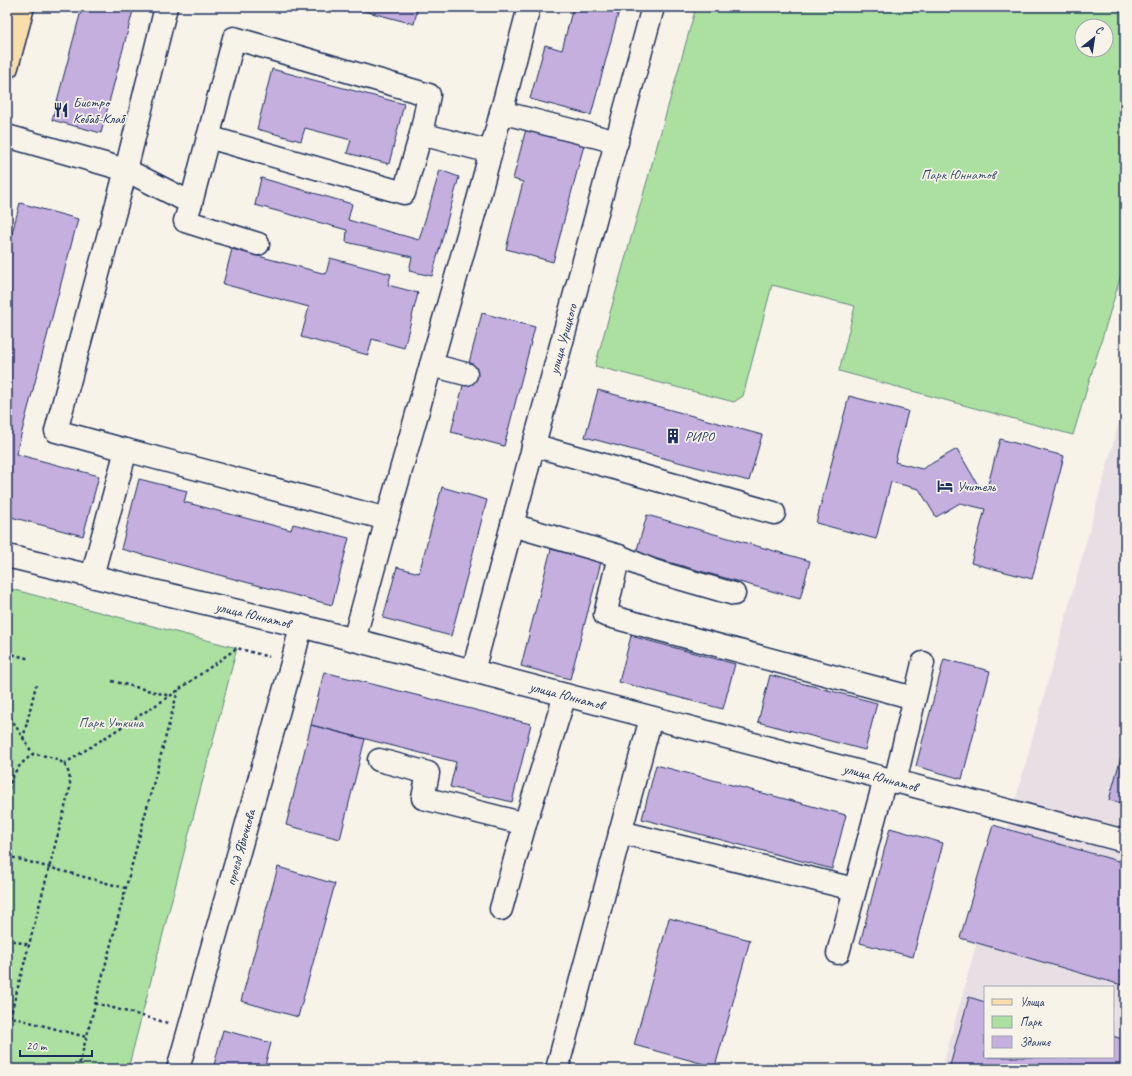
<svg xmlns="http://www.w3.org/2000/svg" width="1132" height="1076" font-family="Caveat,sans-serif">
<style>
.built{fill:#e8dfe5;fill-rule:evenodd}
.green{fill:#ace0a1;stroke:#648880;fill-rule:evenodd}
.building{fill:#c4afdf;stroke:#1b2f5e}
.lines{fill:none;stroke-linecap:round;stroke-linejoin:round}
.minor-casing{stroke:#1b2f5e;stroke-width:25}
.major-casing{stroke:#1b2f5e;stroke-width:25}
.path{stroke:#1b2f5e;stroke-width:2.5;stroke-dasharray:3 3;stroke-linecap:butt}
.minor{stroke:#f7f3e8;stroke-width:22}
.major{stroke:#f9deab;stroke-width:22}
.labels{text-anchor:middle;stroke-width:3.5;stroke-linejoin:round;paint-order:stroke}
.poi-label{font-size:14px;fill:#1b2f5e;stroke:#f7f3e8;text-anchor:start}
.park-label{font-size:14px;fill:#38526b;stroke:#f7f3e8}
.street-label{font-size:14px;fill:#1b2f5e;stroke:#f7f3e8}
</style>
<rect width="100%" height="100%" fill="#f7f3e8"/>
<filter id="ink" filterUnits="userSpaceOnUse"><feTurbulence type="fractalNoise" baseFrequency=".025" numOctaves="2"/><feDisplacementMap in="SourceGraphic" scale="8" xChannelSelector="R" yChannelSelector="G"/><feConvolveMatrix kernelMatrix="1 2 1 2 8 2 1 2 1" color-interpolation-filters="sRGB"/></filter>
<g filter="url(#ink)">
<path class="built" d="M1125,400v669h-183zM985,987h128v70h-128z"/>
<path class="green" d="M696,7h429v255l-52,173 -234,-64 16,-65 -83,-21 -29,111 -9,6 -139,-36zM1082,26h24v24h-24z
M7,588l230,60 -109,421h-121z"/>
<path class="building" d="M82,7h52l-33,126 -49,-13z
M349,7h69l-4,17z
M573,7h47l-29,108 -61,-16 15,-54 17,5z
M272,69l132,35 -15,60 -42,-11 4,-13 -46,-12 -4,13 -44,-12z
M526,129l58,16 -31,117 -47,-13 17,-67 -10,-3z
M440,170l19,7 -27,99 -23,-5 3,-14 -66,-15 1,-12 -92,-25 6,-27 91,26 -4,16 71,20z
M20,203l58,16 -62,235 83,22 -16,60 -76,-20v-264z
M232,249l94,25 4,-16 61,16 -3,11 30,8 -14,55 -32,-9 -4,16 -67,-18 8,-30 -86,-23z
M482,313l53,14 -31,119 -53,-14z
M598,390l164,45 -13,46 -164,-44z
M849,396l59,15 -13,51 27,7 35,-20 21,36 9,3 13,-49 64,17 -32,123 -61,-16 14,-54 -25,-6 -24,14 -17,-28 -28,-7 -15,57 -60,-16z
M139,479l48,12 -3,11 107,28 2,-6 56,14 -17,67 -211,-56z
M442,487l45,13 -36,136 -68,-18 14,-51 22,6z
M647,515l163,46 -10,38 -164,-46z
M551,549l50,13 -31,117 -49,-13z
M631,636l104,28 -12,45 -104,-27z
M944,659l46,12 -28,108 -46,-13z
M324,672l207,52 -19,78 -62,-15 6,-25 -145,-37z
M770,675l107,28 -12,47 -107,-28z
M311,725l54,14 -25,100 -54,-14z
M1121,757l4,1v46l-16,-4z
M656,765l190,50 -14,54 -190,-50z
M993,825l132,38v123l-165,-48z
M890,828l53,15 -30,114 -53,-14z
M278,867l57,17 -37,133 -57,-16z
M669,918l81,22 -35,127 -81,-22z
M969,997l16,5v55h128v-21l12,4v29h-176z
M223,1030l48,13 -7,26h-51z"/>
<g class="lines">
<defs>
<g id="minor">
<path d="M501,112l116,30"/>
<path d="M7,136l119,34 65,33 43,-165 195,57 -8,39 70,18"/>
<path d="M208,137l196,56 17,-59"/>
<path d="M191,203l-6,18 73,23"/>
<path d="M431,365l35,9"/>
<path d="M533,445l241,68"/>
<path d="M126,450l261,69"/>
<path d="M512,525l107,31 -14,59 309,83"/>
<path id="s1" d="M7,556l294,70 824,215"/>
<path d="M619,556l35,15 80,23"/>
<path d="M92,576l34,-126 -70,-19 70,-261 40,-163"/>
<path d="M354,640l33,-121 91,-319 51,-193"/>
<path id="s2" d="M473,671l39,-146 141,-518"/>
<path d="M379,760l49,13 -5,25 102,26 40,-129"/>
<path d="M895,782l28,-119"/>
<path d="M620,832l234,57"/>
<path d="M501,909l24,-85"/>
<path d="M838,953l47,-174"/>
<path id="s3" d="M178,1069l114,-406 9,-37"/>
<path d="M557,1069l94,-351"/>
</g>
<path id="major" d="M7,67l16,-60"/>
</defs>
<use href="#minor" class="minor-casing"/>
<use href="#major" class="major-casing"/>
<path class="path" d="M7,653l23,6
M112,681l58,15
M7,712l26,42
M23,739l13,-54
M64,764l106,-68 67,-48 32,9
M7,795c5,-21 9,-28 26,-41 24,3 38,6 37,34l-63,241
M7,856l118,32
M7,939l22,6
M95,1003l73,20
M7,1016l79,21
M78,1069l100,-379"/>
<use href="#minor" class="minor"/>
<use href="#major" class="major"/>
</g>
</g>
<defs>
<symbol id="restaurant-bare" viewBox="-9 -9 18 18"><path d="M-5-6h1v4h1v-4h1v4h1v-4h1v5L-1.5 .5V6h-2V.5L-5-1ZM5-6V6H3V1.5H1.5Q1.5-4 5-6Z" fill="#1b2f5e" stroke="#f7f3e8" stroke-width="2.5" paint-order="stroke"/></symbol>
<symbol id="building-bare" viewBox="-9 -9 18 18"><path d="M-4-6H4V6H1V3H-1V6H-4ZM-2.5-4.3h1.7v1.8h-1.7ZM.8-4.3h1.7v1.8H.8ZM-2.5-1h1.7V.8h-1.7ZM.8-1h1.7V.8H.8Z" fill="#1b2f5e" stroke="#f7f3e8" stroke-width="2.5" paint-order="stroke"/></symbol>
<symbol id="hotel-bare" viewBox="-9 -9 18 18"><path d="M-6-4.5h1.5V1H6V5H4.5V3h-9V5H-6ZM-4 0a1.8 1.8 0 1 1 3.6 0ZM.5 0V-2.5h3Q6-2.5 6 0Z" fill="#1b2f5e" stroke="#f7f3e8" stroke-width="2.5" paint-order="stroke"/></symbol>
</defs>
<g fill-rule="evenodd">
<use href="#restaurant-bare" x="50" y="99" width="22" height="22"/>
<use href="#building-bare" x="662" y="425" width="22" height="22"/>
<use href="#hotel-bare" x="934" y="475" width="22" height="22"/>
</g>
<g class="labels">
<g class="poi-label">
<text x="73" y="107">Бистро<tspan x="73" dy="16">Кебаб-Клаб</tspan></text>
<text x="685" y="441">РИРО</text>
<text x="957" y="491">Учитель</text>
</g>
<g class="park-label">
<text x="958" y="179">Парк Юннатов</text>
<text x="111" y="727">Парк Уткина</text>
</g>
<g class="street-label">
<text dy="5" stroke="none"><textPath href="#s2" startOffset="344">улица Урицкого</textPath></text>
<text dy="5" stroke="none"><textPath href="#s1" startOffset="253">улица Юннатов</textPath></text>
<text dy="5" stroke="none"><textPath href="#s1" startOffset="577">улица Юннатов</textPath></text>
<text dy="5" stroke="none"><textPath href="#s1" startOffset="901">улица Юннатов</textPath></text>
<text dy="5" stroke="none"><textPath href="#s3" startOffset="230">проезд Яблочкова</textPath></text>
</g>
</g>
<rect width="1132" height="1076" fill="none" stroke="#f7f3e8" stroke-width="24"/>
<rect x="12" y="12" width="1108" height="1052" fill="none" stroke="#1b2f5e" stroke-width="1.5" filter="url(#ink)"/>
<rect x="984" y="986" width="130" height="72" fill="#f7f3e8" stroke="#9fa5b1"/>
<rect x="992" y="999" width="20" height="6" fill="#f9deab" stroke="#9fa5b1"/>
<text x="1020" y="1006" font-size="12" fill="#1b2f5e">Улица</text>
<rect x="992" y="1016" width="20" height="12" fill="#ace0a1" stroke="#9fa5b1"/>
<text x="1020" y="1026" font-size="12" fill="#1b2f5e">Парк</text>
<rect x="992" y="1036" width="20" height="12" fill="#c4afdf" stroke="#9fa5b1"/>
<text x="1020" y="1046" font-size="12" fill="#1b2f5e">Здание</text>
<g transform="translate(1094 38) rotate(30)"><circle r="19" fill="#f7f3e8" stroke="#9fa5b1"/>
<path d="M0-3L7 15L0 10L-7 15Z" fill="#1b2f5e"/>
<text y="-6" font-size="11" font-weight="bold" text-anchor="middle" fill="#1b2f5e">С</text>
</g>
<path d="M20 1050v6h72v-6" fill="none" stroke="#1b2f5e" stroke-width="2"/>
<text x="26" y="1050" font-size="12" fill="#1b2f5e" stroke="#f7f3e8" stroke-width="3" paint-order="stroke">20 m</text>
</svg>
